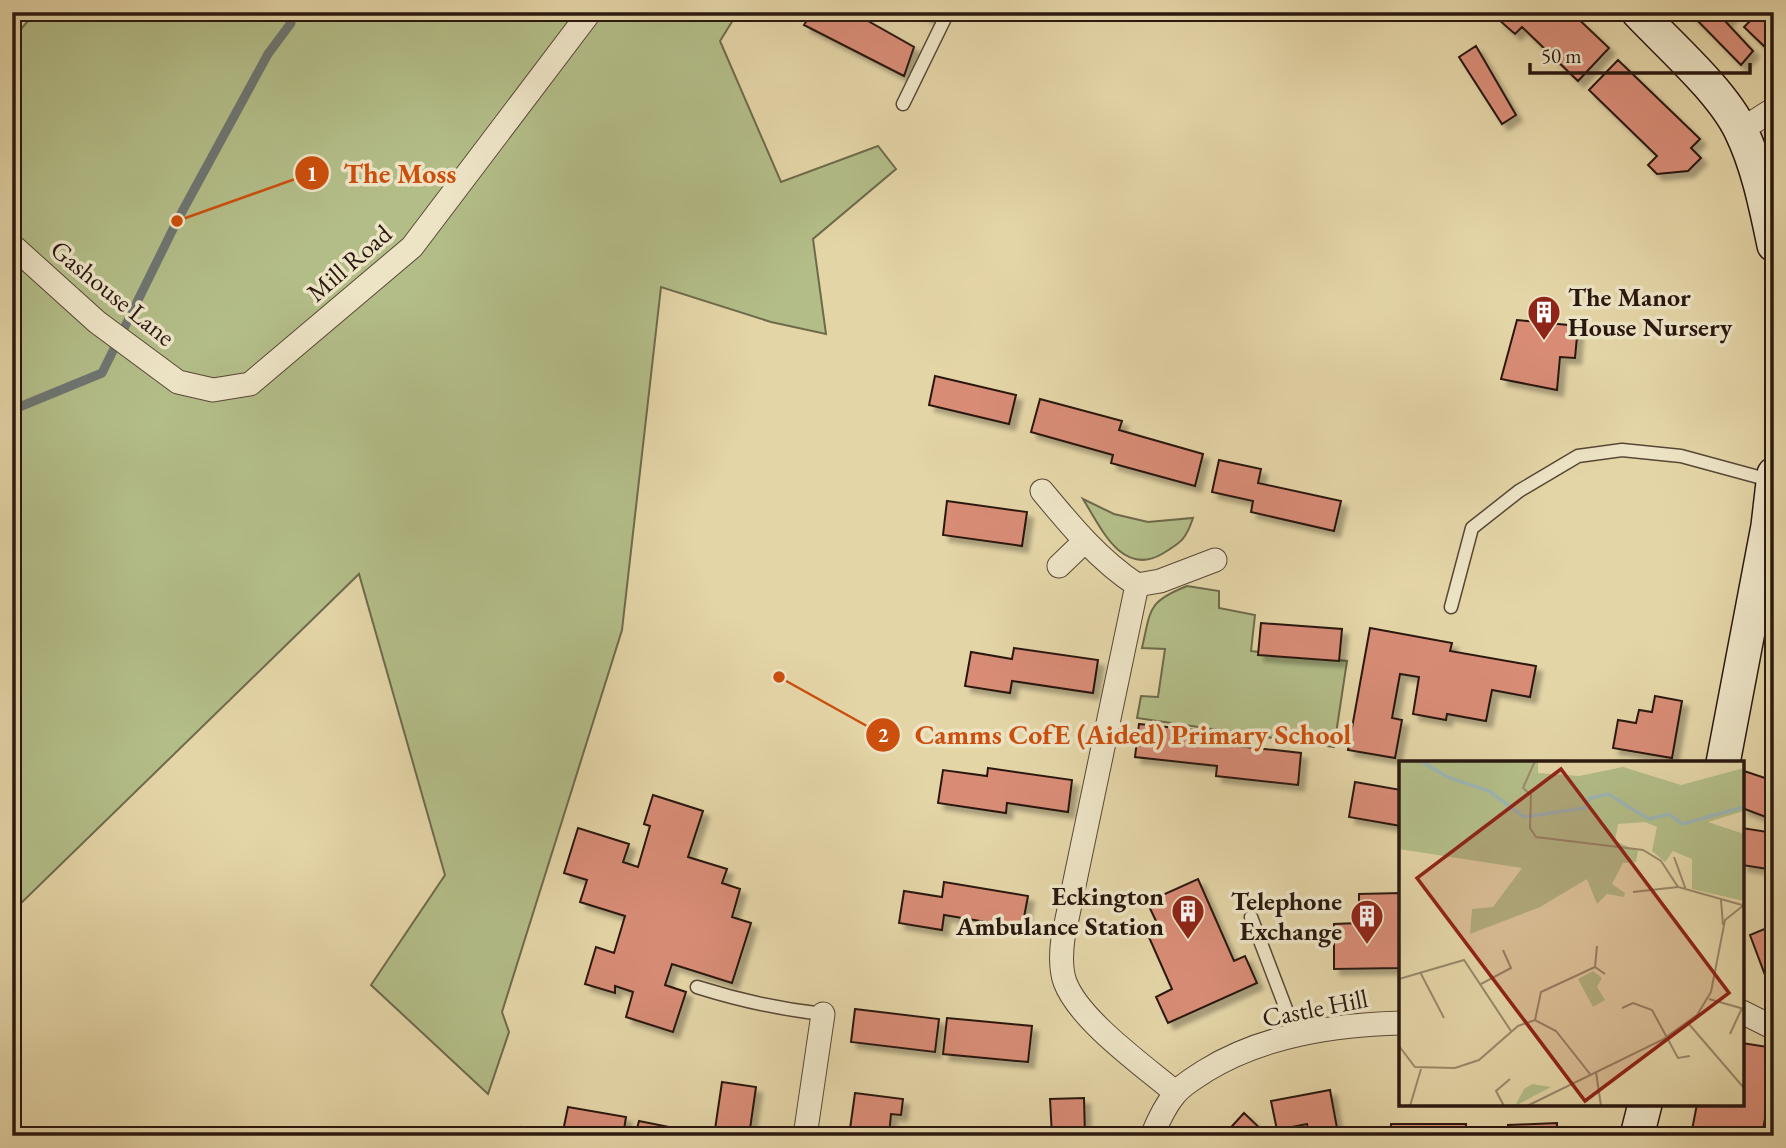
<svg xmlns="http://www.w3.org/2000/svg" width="1786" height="1148" font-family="'EB Garamond',serif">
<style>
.green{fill:#b3bd88;stroke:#6e6a4c;stroke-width:2}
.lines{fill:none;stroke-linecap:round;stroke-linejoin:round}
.stream{stroke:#6e7672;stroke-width:9}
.building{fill:#d88c76;stroke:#2a1810;stroke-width:2;filter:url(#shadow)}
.lane-casing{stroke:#584736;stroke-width:15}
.street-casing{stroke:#584736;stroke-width:25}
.secondary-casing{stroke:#2a1810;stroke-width:36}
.lane{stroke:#ede4c6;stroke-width:12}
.street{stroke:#ede4c6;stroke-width:23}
.secondary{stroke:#ede4c6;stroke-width:33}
.labels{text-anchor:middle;stroke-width:7;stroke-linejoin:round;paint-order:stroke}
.street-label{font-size:26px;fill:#2a1810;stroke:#ede4c6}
.poi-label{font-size:26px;font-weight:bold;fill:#2a1810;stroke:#ede4c6;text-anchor:end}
.inset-river{fill:none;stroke:#9cb5b4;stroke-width:3.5}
.inset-road{fill:none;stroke:#9a896b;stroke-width:2}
.view{fill:#8f2418;fill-opacity:0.15;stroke:#8f2418;stroke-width:3.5}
.inset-edge{fill:none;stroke:#2a1810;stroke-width:3.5}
.leader{fill:none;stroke:#cc4f0d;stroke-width:2.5}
.callout-dot{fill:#cc4f0d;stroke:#ede4c6;stroke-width:2.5}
.mark-label{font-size:21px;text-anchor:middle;font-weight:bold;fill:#fff}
.callout-label{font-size:28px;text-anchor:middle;font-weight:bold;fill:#cc4f0d;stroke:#ede4c6;stroke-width:7;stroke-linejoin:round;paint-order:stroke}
</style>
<defs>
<filter id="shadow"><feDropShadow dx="6" dy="6" stdDeviation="2" flood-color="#0004"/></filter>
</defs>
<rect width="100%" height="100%" fill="#e4d5a7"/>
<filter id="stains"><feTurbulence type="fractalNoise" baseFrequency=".00286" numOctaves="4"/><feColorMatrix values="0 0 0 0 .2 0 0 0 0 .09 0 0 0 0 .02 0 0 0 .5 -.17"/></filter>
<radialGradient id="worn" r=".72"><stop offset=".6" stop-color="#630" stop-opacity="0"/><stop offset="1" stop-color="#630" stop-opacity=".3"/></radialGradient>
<path class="green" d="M36,12h702l-18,29 61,141 97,-36 18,23 -83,70 13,95 -55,-12 -110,-35 -39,343 -120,382 7,20 -21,62 -117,-109 74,-110 -86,-301 -347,338v-873z
M1083,499l31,15 34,8 45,-4c-7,21 -11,24 -31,36 -40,23 -61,-26 -79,-55z
M1187,586l32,5v17l36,7 -4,36 96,10 -13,86 -197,-29 4,-22 17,1 7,-48 -23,-1c9,-39 5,-46 45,-62z"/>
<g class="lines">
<path class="stream" d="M12,410l90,-37 75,-152 91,-167 23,-31 -6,-11"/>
</g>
<path class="building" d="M812,12h40l62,35 -10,29 -100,-51z
M919,12h20l-4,9z
M1506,12h65l38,36 -31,33 -56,-54 -7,7 -16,-14z
M1689,12h46l-10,9 28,30 -12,14z
M1759,12h15v26l-9,9 -21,-20z
M1476,46l40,69 -14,9 -43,-67z
M1618,60l82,79 -9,9 10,10 -13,13 -31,3 -9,-9 9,-9 -68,-66z
M1517,320l61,6 -3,32 -15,-1 -3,33 -56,-11z
M935,376l81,19 -7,29 -80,-19z
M1040,399l82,22 -3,9 84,24 -8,32 -84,-23 2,-8 -82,-23z
M1219,460l42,9 -3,14 83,18 -7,30 -83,-19 2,-11 -41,-9z
M947,501l80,11 -5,34 -79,-11z
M1261,623l81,6 -3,32 -81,-6z
M1370,628l82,15 -2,8 86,15 -6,31 -38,-7 -6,31 -39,-7 -1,6 -33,-6 6,-37 -19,-3 -8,44 10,2 -7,38 -47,-8z
M1014,648l84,12 -5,33 -81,-12 -2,12 -45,-7 6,-34 41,7z
M1655,696l27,5 -10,57 -59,-10 5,-28 18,3 3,-13 13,2z
M1139,724l83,9 -2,11 81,9 -3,32 -82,-9 1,-10 -82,-9z
M988,768l84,12 -4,32 -61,-9 -1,10 -68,-10 5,-33 44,6z
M1744,771l30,10v39l-32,-12z
M1355,782l46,8v36l-52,-9z
M653,795l50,16 -15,46 39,12 -5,14 18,6 -8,28 19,6 -19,60 -60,-19 -7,21 21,7 -13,40 -47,-15 7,-25 -18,-6v7l-30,-9 11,-37 18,6 11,-37 -45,-14 7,-22 -23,-7 14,-45 51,16 -6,18 15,5 12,-41 -6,-2z
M1742,828l32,5v37l-32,-5z
M1198,879l36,82 11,-5 12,27 -89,40 -12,-26 16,-8 -28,-63 12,-5 -9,-19z
M944,882l84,14 -6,32 -78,-13 -2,15 -43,-7 5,-32 38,6z
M1401,893v75l-67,1v-45l25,-1v-29z
M1774,925v74l-24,-64z
M855,1009l84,10 -4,33 -84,-10z
M947,1018l85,8 -4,36 -85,-8z
M1742,1043l32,5v18l-12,70 -71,-1 6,-31h45z
M722,1082l34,5 -7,49h-35z
M1330,1090l7,38 -28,5 -2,-9 -30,6 -6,-29z
M855,1093l48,6 -2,16 -10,-1 -2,22h-40z
M1084,1098l1,38h-33l-2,-37z
M568,1107l58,10 -3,19h-61z
M1244,1113l24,23h-45z
M639,1121l60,12 -1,3h-63z
M1557,1123v13h-48l-1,-11z
M1391,1124h75v12h-75z
M521,1127l26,9h-28z"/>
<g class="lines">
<defs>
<path id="lane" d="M903,104l45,-92
M1451,607l21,-79 47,-37 59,-35 44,-6 59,6 92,25
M1251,917l45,118
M697,987c41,13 82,22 126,27"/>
<path id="street" d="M1741,130l33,-21
M12,249l3,-1 82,74 81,60 35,8 37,-6 162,-137 178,-235
M1042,491c29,35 57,69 95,94l23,-4 55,-21
M1059,566l26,-25
M1137,585l-74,353c-2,15 -3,30 2,44 14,38 79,84 111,111
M1742,1012l32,16
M805,1136l18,-122
M1152,1136c6,-15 13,-30 23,-42 8,-10 20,-16 30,-23 58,-36 129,-46 196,-48"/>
<path id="secondary" d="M1638,12c31,33 84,79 103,119 17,35 25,76 33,114
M1723,763l45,-237 6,-52
M1637,1136l8,-32"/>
</defs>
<use href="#lane" class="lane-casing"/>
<use href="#street" class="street-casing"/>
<use href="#secondary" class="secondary-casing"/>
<use href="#lane" class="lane"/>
<use href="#street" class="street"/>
<use href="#secondary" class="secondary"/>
</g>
<defs>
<symbol id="building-pin" viewBox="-11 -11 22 30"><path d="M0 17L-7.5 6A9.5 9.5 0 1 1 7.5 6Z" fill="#8f2418" stroke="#ede4c6"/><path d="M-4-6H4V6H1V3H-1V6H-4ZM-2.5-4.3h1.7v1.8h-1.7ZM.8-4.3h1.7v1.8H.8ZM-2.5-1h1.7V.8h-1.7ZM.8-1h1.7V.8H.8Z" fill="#fff"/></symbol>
</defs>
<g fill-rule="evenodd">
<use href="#building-pin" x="1525" y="293" width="38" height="52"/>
<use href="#building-pin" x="1169" y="892" width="38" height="52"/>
<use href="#building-pin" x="1348" y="897" width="38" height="52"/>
</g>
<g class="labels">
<g class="street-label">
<text transform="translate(349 263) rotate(-41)" y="9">Mill Road</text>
<text transform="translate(113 293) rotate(39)" y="9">Gashouse Lane</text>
<text transform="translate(1315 1008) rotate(-11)" y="9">Castle Hill</text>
</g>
<g class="poi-label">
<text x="1568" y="306" text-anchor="start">The Manor<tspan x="1568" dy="30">House Nursery</tspan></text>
<text x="1164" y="905">Eckington<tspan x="1164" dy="30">Ambulance Station</tspan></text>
<text x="1342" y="910">Telephone<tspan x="1342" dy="30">Exchange</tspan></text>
</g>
</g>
<g transform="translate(1399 761)">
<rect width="345" height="345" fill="#e4d5a7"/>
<path d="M0,0h139v12l41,3 44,-9 58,18 63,-17v43l-36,11 36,12v67l-52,-12v-30l-19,-8 -8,11 -13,-11 5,-24 -12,-5 -27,2 -3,17 23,10 -2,11 -13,1 -11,21 13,9 -1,4 -17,-3 -10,10 -10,-25 -47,28 -70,27 2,-25 21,-2 29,-39 -123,-19zM194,210l9,7 -5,9 8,13 -12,7 -15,-28zM133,323l19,3 -36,19 9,-17z" fill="#b3bd88"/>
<path class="inset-river" d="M22,0l26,16 42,14 35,26 61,-9 5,-10 18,-4 41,25 20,-5 13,10 62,-17"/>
<path class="inset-road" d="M136,0l-12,27 8,7 -1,33 6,9 107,13 18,11 17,26 64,18M275,96l12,33M234,131l45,-5M322,139l2,25M198,185l-2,21 10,7M21,211l24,46M0,218l65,-19 47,71M82,223l30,-16 -8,-18M310,238l35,10M223,247l11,-5 19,7 26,48 12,-2M136,259l6,-28 54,-25M289,262l56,65M331,273l12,-26M0,285l16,21 40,1 24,-8 39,-34 17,-6 21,11 34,43M197,311l5,34M11,345l11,-37M105,345l-8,-15 14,-12M128,345l135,-66 35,-25 14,-23 14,-72 19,-15"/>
<path class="view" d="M162,8l168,224 -144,108 -168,-223z"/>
<rect width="345" height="345" class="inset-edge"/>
</g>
<path class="leader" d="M177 221L312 173M779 677L883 735"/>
<g class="callout-dot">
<circle cx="177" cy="221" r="7"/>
<circle cx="779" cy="677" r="7"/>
<circle cx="312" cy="173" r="18"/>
<circle cx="883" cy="735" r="18"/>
</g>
<g class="mark-label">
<text x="312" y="181">1</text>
<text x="883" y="742">2</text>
</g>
<g class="callout-label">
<text x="400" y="183">The Moss</text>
<text x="1133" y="744">Camms CofE (Aided) Primary School</text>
</g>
<rect width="1786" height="1148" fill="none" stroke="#e4d5a7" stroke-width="42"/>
<rect x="14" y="14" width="1758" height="1120" fill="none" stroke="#2a1810" stroke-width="3.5"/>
<rect x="21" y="21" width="1744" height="1106" fill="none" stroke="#2a1810" stroke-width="2"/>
<path d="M1530 63v10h220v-10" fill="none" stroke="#2a1810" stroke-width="3.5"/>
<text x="1541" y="63" font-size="21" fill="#2a1810" stroke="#ede4c6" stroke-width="5" paint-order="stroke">50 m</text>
<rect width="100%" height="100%" filter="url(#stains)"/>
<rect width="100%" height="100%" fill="url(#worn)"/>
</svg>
